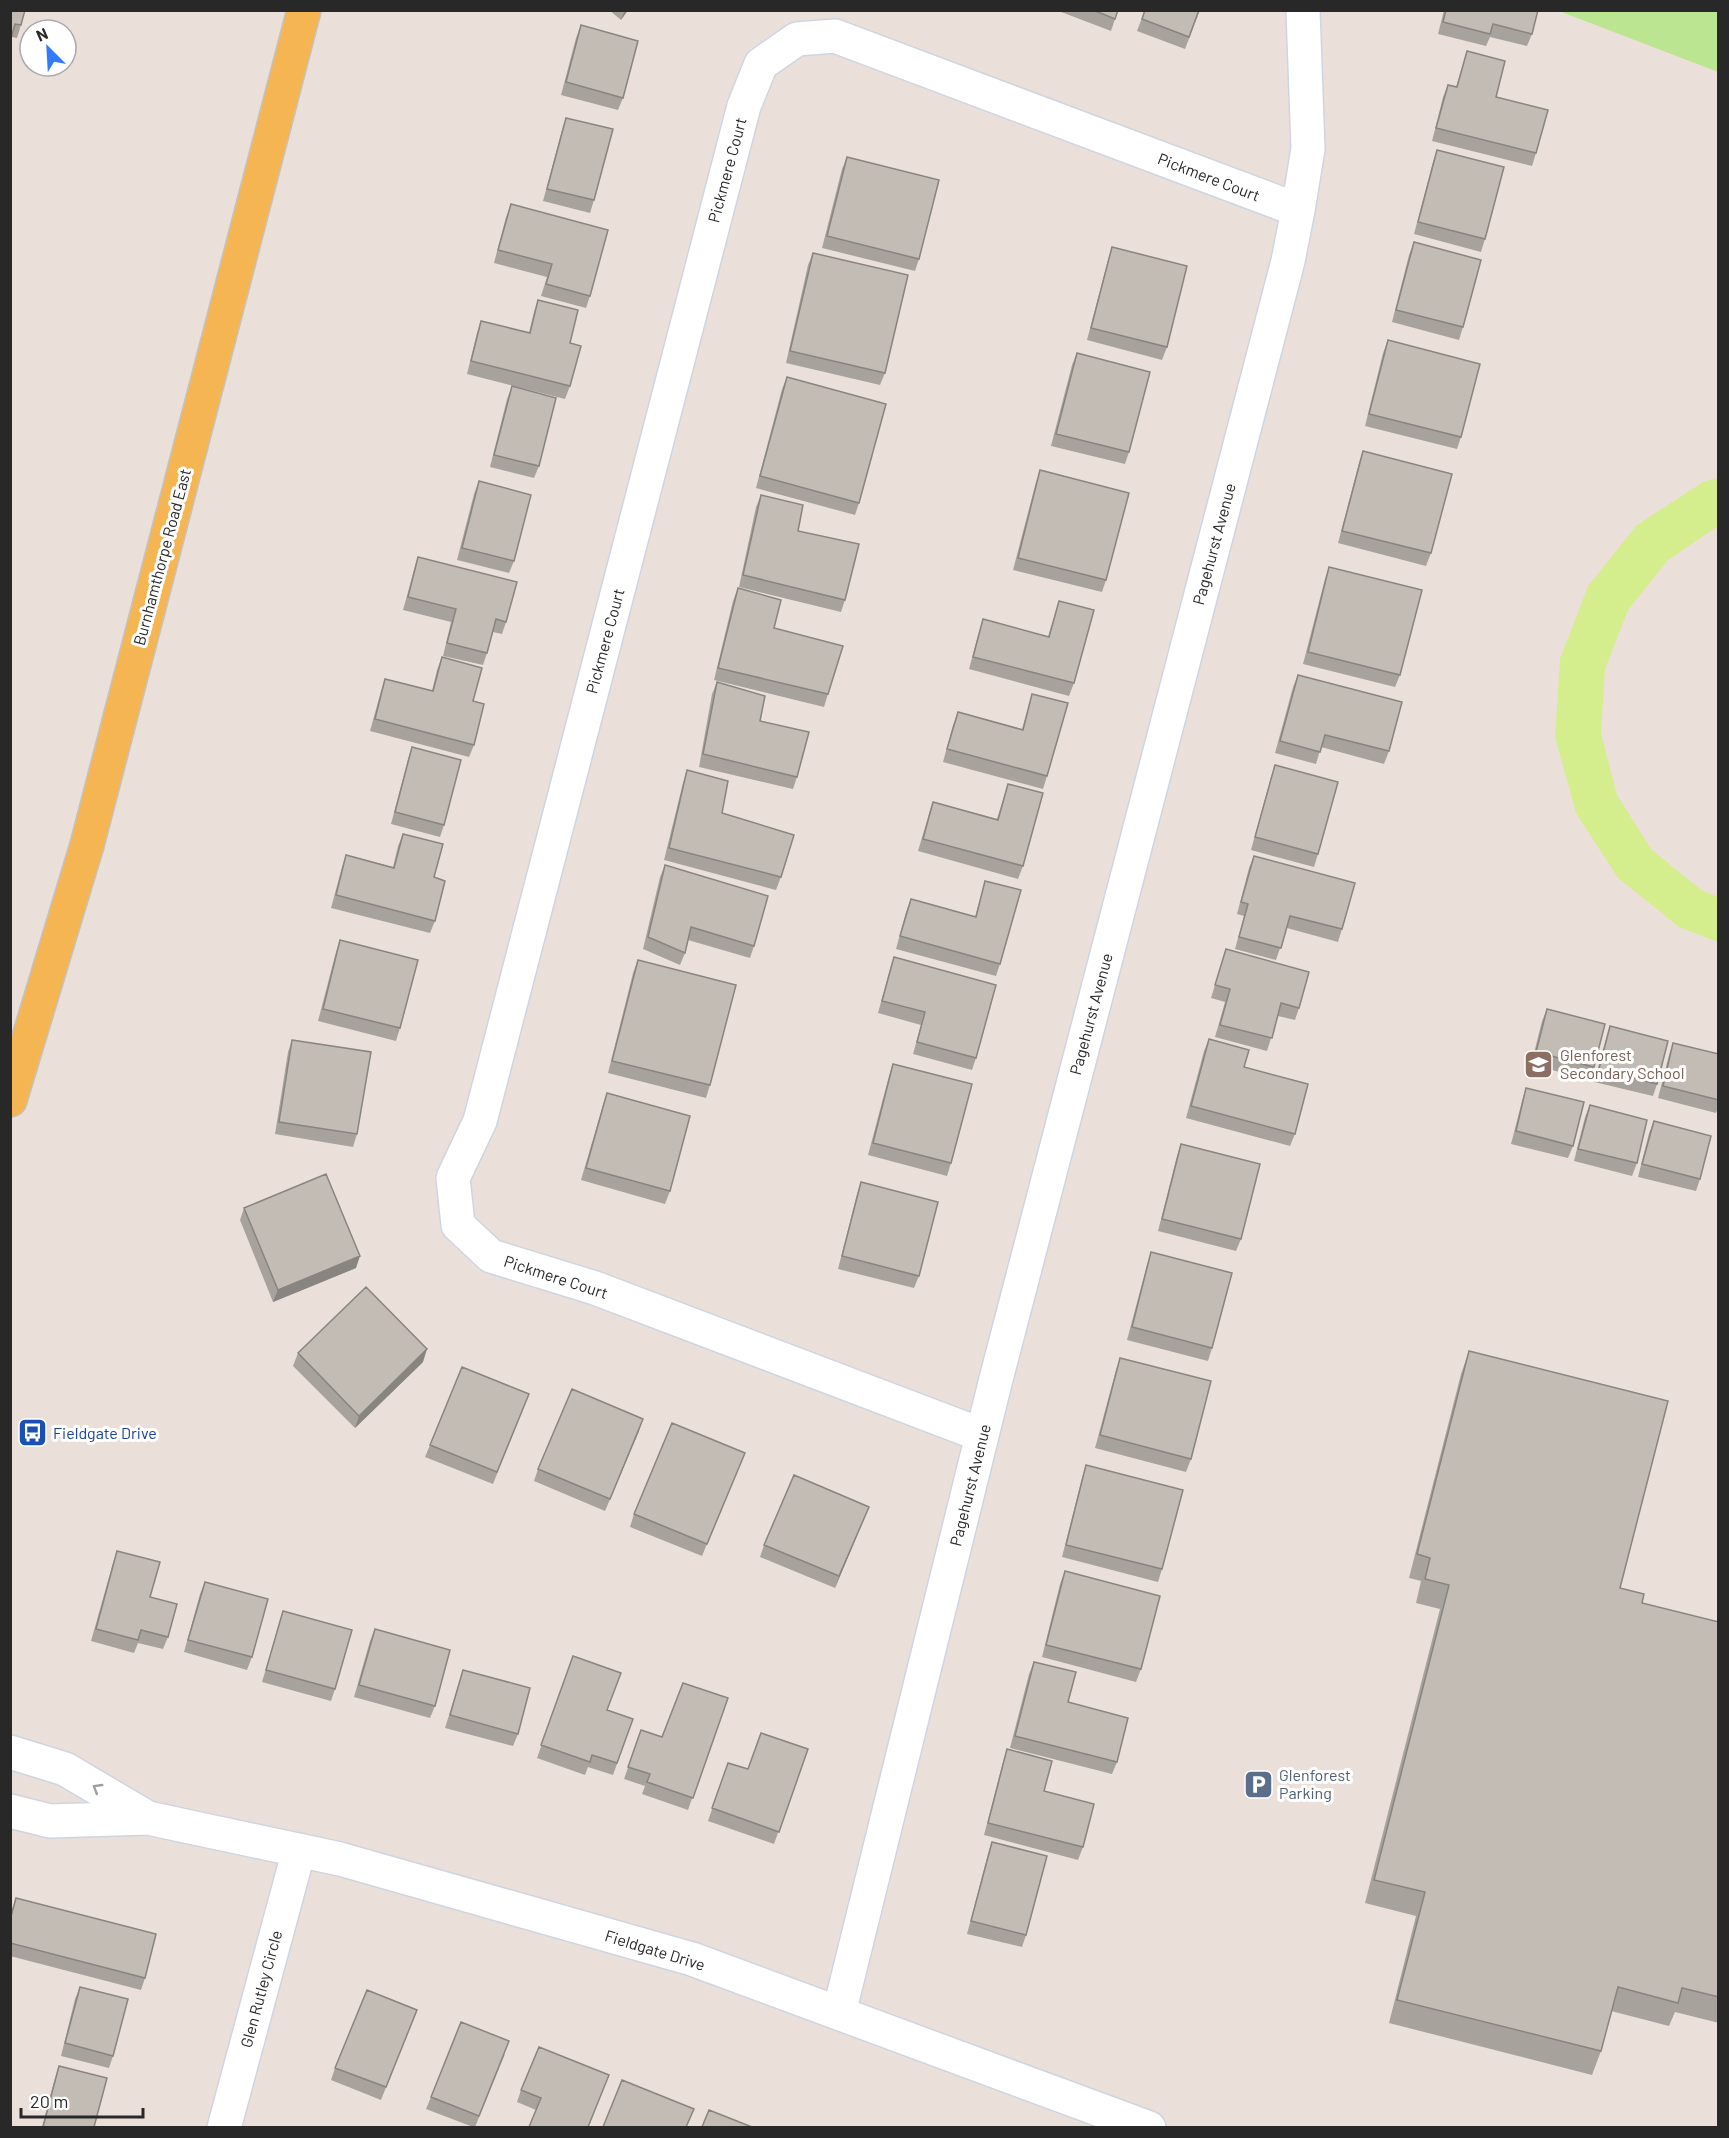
<svg xmlns="http://www.w3.org/2000/svg" width="1729" height="2138" font-family="Barlow,sans-serif">
<style>
.green{fill:#bce592}
.pitch{fill:#d4ed8d}
.lines{fill:none;stroke-linecap:round;stroke-linejoin:round}
.minor-casing{stroke:#ced5e2;stroke-width:36}
.major-casing{stroke:#c3c3c3;stroke-width:36}
.minor{stroke:#fff;stroke-width:33}
.major{stroke:#f6b553;stroke-width:33}
.wall{fill:#a7a29c}
.shaded-wall{fill:#88847f}
.building{fill:#c2bcb5;stroke:#88847f;stroke-width:1.5}
.oneway{stroke:#9e9e9e}
.labels{text-anchor:middle;stroke-width:6;stroke-linejoin:round;paint-order:stroke}
.street-label{font-size:16px;fill:#282828;stroke:#fff}
.education-label{font-size:16px;fill:#785e54;stroke:#fff;text-anchor:start}
.transit-label{font-size:16px;fill:#164399;stroke:#fff;text-anchor:start}
.service-label{font-size:16px;fill:#4e5e75;stroke:#fff;text-anchor:start}
</style>
<rect width="100%" height="100%" fill="#ebe0d9"/>
<path class="green" d="M1559,11h159v61z"/>
<path class="pitch" d="M1718,478v48l-50,34 -40,50 -23,59 -4,64 16,62 34,54 50,41 17,7v45l-39,-15 -61,-49 -42,-65 -21,-76 5,-78 28,-73 49,-61 66,-43z"/>
<g class="lines">
<defs>
<path id="minor" d="M982,1435l-387,-147 -104,-32 -33,-31 -5,-47 27,-57 264,-1015 17,-42 36,-25 38,-3 463,174
M10,1752l55,17 83,49
M10,1811l40,10 98,-3 192,41 352,100 457,169
M839,2013l156,-630 293,-1122 10,-51 10,-61 -5,-139
M224,2128l75,-278"/>
<path id="major" d="M10,1100l77,-255 217,-835"/>
</defs>
<use href="#minor" class="minor-casing"/>
<use href="#major" class="major-casing"/>
<use href="#minor" class="minor"/>
<use href="#major" class="major"/>
</g>
<path class="wall" d="M10,10l11,15 -4,13 -5,-1z
M609,10h19l-7,10z
M1056,10h62l-7,21z
M1145,10h55l-15,39 -48,-18z
M1444,10h94l-6,24 -5,12 -37,-9 -4,9 -48,-12z
M581,25l42,73 -5,12 -57,-15 15,-57z
M1467,51l29,46 40,56 -4,13 -100,-25 11,-44 5,-12 8,2z
M566,118l28,82 -4,13 -47,-12 19,-71z
M1437,150l48,89 -4,13 -67,-18 19,-72z
M847,157l72,102 -4,12 -93,-23 20,-79z
M511,204l79,92 -4,12 -45,-12 6,-19 -53,-14 12,-46z
M1414,242l49,85 -4,13 -67,-18 17,-67z
M1112,247l55,100 -5,13 -75,-20 21,-80z
M813,253l72,120 -5,12 -94,-22 22,-98z
M538,300l32,86 -5,13 -98,-25 10,-41 4,-12 48,12 5,-21z
M1388,340l73,97 -4,12 -92,-23 18,-73z
M1077,353l52,99 -4,12 -74,-18 21,-81z
M787,377l72,126 -4,12 -99,-27 26,-99z
M512,386l27,80 -5,12 -44,-11 17,-68z
M1363,451l68,102 -5,13 -88,-23 21,-80z
M1040,470l66,110 -4,12 -89,-22 23,-88z
M479,481l35,80 -5,12 -52,-13 17,-66z
M761,495l37,36 47,69 -4,12 -102,-25 17,-80z
M418,557l88,65 -4,12 -9,-2 -6,21 -4,12 -40,-9 8,-34 -48,-12 11,-40z
M1329,567l71,108 -5,12 -92,-23 22,-85z
M738,588l36,40 54,66 -4,13 -110,-27 19,-79z
M1059,601l15,82 -5,13 -100,-27 10,-37 4,-13 65,18z
M442,657l31,44 1,44 -5,12 -99,-26 11,-40 4,-12 47,12 5,-21z
M1298,675l91,76 -5,13 -63,-17 -5,17 -41,-11 18,-66z
M717,682l43,39 37,56 -4,12 -94,-22 13,-73z
M1032,694l15,82 -4,13 -100,-27 10,-37 5,-13 64,17z
M412,747l32,78 -4,12 -49,-13 17,-65z
M1275,765l43,89 -4,13 -63,-17 20,-73z
M687,770l35,43 59,64 -5,13 -112,-30 19,-77z
M1008,784l15,82 -5,13 -100,-28 11,-37 4,-12 64,17z
M403,834l31,43 1,44 -5,12 -99,-25 11,-41 4,-12 47,12 5,-21z
M1254,856l88,73 -4,13 -51,-14 -11,32 -41,-11 9,-33 -7,-2 12,-46z
M665,865l89,81 -4,12 -62,-18 -3,13 -5,12 -37,-16 17,-72z
M985,881l15,83 -4,12 -100,-27 10,-37 5,-13 64,18z
M340,940l60,88 -4,13 -78,-20 18,-69z
M1226,949l73,59 -4,12 -17,-4 -11,35 -52,-14 10,-35 -14,-4z
M894,957l82,101 -4,12 -59,-16 8,-29 -43,-12 12,-44z
M638,960l72,125 -4,13 -98,-25 25,-100z
M1547,1009l47,58 -5,12 -58,-14 11,-44z
M1610,1026l47,58 -4,12 -59,-14 12,-43z
M1209,1039l35,28 51,67 -5,12 -104,-28 18,-67z
M292,1040l65,94 -4,13 -78,-13 13,-82z
M1673,1043l46,11v51l-3,8 -58,-15 11,-43z
M893,1064l58,99 -4,13 -79,-21 21,-79z
M1526,1088l47,58 -5,12 -57,-14 11,-43z
M607,1093l63,98 -5,13 -84,-24 22,-75z
M1590,1105l47,58 -5,13 -58,-15 11,-44z
M1654,1121l46,58 -4,12 -58,-14 11,-44z
M1181,1144l60,95 -5,12 -78,-20 19,-75z
M861,1182l58,94 -5,12 -76,-19 19,-75z
M244,1208l112,60 -83,34 -33,-82z
M1151,1252l61,96 -4,13 -81,-21 20,-75z
M1469,1351l151,237 22,15 77,19v401l-44,-11 -6,14 -58,-15 -10,40 -9,24 -203,-52 27,-107 -51,-13 75,-294 -24,-6 5,-22 -12,-3 52,-204z
M298,1353l125,9 -68,66 -62,-62z
M1120,1358l71,101 -5,13 -91,-24 21,-78z
M529,1394l-36,90 -68,-27 5,-12z
M639,1431l-34,80 -71,-30 4,-12z
M745,1453l-43,103 -72,-29 4,-13z
M1086,1465l76,104 -4,13 -96,-25 20,-79z
M864,1519l-29,69 -75,-31 4,-12z
M117,1551l33,46 18,40 -5,12 -25,-6 -4,10 -43,-12 22,-78z
M1065,1571l76,98 -5,13 -94,-25 18,-73z
M205,1582l47,75 -5,13 -63,-18 16,-58z
M283,1611l52,78 -4,12 -69,-19z
M375,1629l60,77 -5,12 -76,-21 16,-56z
M573,1656l34,54 26,9 -20,56 -25,-8 -3,8 -48,-17z
M1034,1662l34,40 49,60 -5,12 -102,-26 19,-74z
M463,1670l55,64 -5,12 -68,-18z
M728,1698l-40,112 -46,-16 3,-8 -21,-7 17,-49 21,7z
M808,1749l-34,95 -66,-23 20,-58 20,6z
M1007,1749l37,42 39,56 -5,13 -94,-25 19,-73z
M992,1842l34,93 -4,12 -55,-13 21,-80z
M16,1898l129,80 -4,12 -131,-34v-41z
M80,1987l33,69 -4,12 -48,-12 14,-57z
M412,2022l-31,78 -50,-20 4,-12z
M505,2054l-30,73h-2l-47,-18 5,-12z
M59,2066l35,61h-52l13,-49z
M609,2075l-73,35 -19,-8 4,-12z"/>
<path class="shaded-wall" d="M625,10h3l-7,10z
M360,1256l-4,12 -83,34 5,-12z
M427,1349l-4,13 -68,66 4,-12z
M643,1419l-4,12 -34,80 5,-12z
M869,1507l-5,12 -29,69 4,-12z"/>
<path class="building" d="M10,10h15l-4,15 -6,-1 -5,18z
M1093,10h25l-3,9z
M1145,10h54l-10,27 -47,-18z
M1446,10h92l-6,24 -39,-10 -3,10 -47,-12z
M581,25l57,16 -15,57 -57,-16z
M1467,51l38,10 -9,36 52,13 -12,43 -100,-25 12,-43 9,2z
M566,118l47,11 -19,71 -47,-11z
M1437,150l67,17 -19,72 -67,-17z
M847,157l92,23 -20,79 -92,-23z
M511,204l97,26 -18,66 -44,-12 6,-20 -54,-14z
M1414,242l67,18 -18,67 -67,-17z
M1112,247l75,19 -20,81 -76,-19z
M813,253l95,22 -23,98 -95,-22z
M538,300l40,10 -8,33 11,3 -11,40 -99,-25 10,-40 49,12z
M1388,340l92,24 -19,73 -92,-23z
M1077,353l73,19 -21,80 -73,-18z
M787,377l99,27 -27,99 -99,-27z
M512,386l44,12 -17,68 -45,-11z
M1363,451l89,23 -21,79 -89,-22z
M1040,470l89,23 -23,87 -88,-22z
M479,481l52,14 -17,66 -52,-13z
M761,495l42,10 -5,26 61,13 -14,56 -102,-25z
M418,557l99,25 -11,40 -10,-3 -9,34 -40,-10 9,-34 -48,-12z
M1329,567l93,23 -22,85 -92,-23z
M738,588l43,12 -7,28 69,18 -15,48 -110,-26z
M1059,601l35,9 -20,73 -101,-26 10,-38 66,18z
M442,657l40,11 -9,33 11,3 -10,41 -99,-26 10,-40 48,12z
M1298,675l104,27 -13,49 -64,-16 -5,17 -40,-11z
M717,682l48,14 -5,25 49,11 -12,45 -94,-23z
M1032,694l36,9 -21,73 -100,-27 11,-37 65,18z
M412,747l49,13 -17,65 -49,-13z
M1275,765l63,17 -20,72 -63,-17z
M687,770l41,11 -6,32 72,22 -13,42 -112,-29z
M1008,784l35,9 -20,73 -100,-27 10,-37 65,18z
M403,834l40,10 -9,33 11,4 -10,40 -99,-26 10,-40 48,13z
M1254,856l101,27 -13,46 -52,-13 -9,32 -42,-11 9,-33 -7,-2z
M665,865l103,31 -14,50 -63,-19 -6,26 -37,-16z
M985,881l36,9 -21,74 -100,-28 11,-37 65,18z
M340,940l78,20 -18,68 -77,-19z
M1226,949l83,23 -10,36 -18,-5 -9,35 -52,-13 10,-36 -15,-4z
M894,957l102,28 -20,73 -59,-16 8,-30 -43,-11z
M638,960l98,25 -26,100 -98,-24z
M1547,1009l58,15 -11,43 -58,-15z
M1610,1026l58,15 -11,43 -58,-15z
M1209,1039l40,11 -5,17 64,17 -13,50 -104,-28z
M292,1040l79,12 -14,82 -78,-12z
M1673,1043l46,11v46l-56,-14z
M893,1064l79,20 -21,79 -78,-20z
M1526,1088l58,14 -11,44 -57,-15z
M607,1093l83,23 -20,75 -84,-23z
M1590,1105l57,15 -10,43 -59,-14z
M1654,1121l57,15 -11,43 -58,-15z
M1181,1144l79,20 -19,75 -79,-20z
M326,1174l34,82 -82,34 -34,-82z
M861,1182l77,20 -19,74 -77,-20z
M1151,1252l81,21 -20,75 -80,-21z
M366,1287l61,62 -68,67 -61,-63z
M1469,1351l199,50 -48,187 24,6 -2,9 77,19v375l-37,-9 -4,15 -60,-16 -17,64 -204,-51 28,-108 -51,-12 75,-295 -24,-6 5,-21 -13,-4z
M1120,1358l91,23 -20,78 -91,-24z
M462,1367l67,27 -32,78 -67,-27z
M572,1389l71,30 -33,80 -72,-30z
M672,1423l73,30 -38,91 -73,-30z
M1086,1465l97,25 -21,79 -96,-24z
M794,1475l75,32 -30,69 -75,-31z
M117,1551l43,11 -10,35 27,7 -9,33 -27,-7 -3,10 -42,-11z
M1065,1571l95,25 -19,73 -95,-24z
M205,1582l63,17 -16,58 -64,-17z
M283,1611l69,19 -17,59 -69,-19z
M375,1629l75,21 -15,56 -76,-21z
M573,1656l48,17 -14,37 26,9 -16,44 -25,-8 -2,7 -49,-17z
M1034,1662l42,10 -8,30 60,16 -11,44 -102,-26z
M463,1670l67,18 -12,46 -68,-19z
M683,1683l45,15 -35,100 -46,-16 3,-8 -22,-7 13,-37 21,7z
M761,1733l47,16 -29,83 -67,-24 16,-45 20,6z
M1007,1749l45,12 -8,30 50,13 -11,43 -95,-24z
M992,1842l55,14 -21,79 -55,-14z
M16,1898l140,36 -11,44 -135,-35v-23z
M80,1987l48,12 -15,57 -48,-13z
M367,1990l50,20 -31,77 -51,-19z
M461,2022l48,19 -30,75 -48,-19z
M539,2047l70,28 -21,52h-59l12,-29 -20,-8z
M59,2066l48,12 -13,49h-51z
M622,2080l72,29 -8,18h-83z
M709,2110l43,17h-50z"/>
<defs><path id="oneway-chevron" d="M-2-3.5L2.5 0L-2 3.5" fill="none" stroke-width="1.6" stroke-linecap="round" stroke-linejoin="round" transform="scale(1.5)"/></defs>
<use class="oneway" href="#oneway-chevron" transform="translate(97 1788) rotate(-149)"/>
<defs>
<symbol id="school-square" viewBox="-11 -11 22 22"><rect x="-9" y="-9" width="18" height="18" rx="4" fill="#8d6e63" stroke="#fff"/><path d="M0-5L7-2L0 1L-7-2ZM-4 1L0 2.5L4 1V4Q0 6-4 4Z" fill="#fff"/></symbol>
<symbol id="bus-square" viewBox="-11 -11 22 22"><rect x="-9" y="-9" width="18" height="18" rx="4" fill="#1a4fb4" stroke="#fff"/><path d="M-5-6H5V4H4V6H2V4H-2V6H-4V4H-5ZM-3.5-4V0h7V-4ZM-3.5 1.2v1.5H-2V1.2ZM2 1.2v1.5H3.5V1.2Z" fill="#fff"/></symbol>
<symbol id="parking-square" viewBox="-11 -11 22 22"><rect x="-9" y="-9" width="18" height="18" rx="4" fill="#5c6f8a" stroke="#fff"/><path d="M-3.5-5.5H1a3.5 3.5 0 0 1 0 7H-1V5.5H-3.5ZM-1-3.4V-.6H.8a1.4 1.4 0 0 0 0-2.8Z" fill="#fff"/></symbol>
</defs>
<g fill-rule="evenodd">
<use href="#school-square" x="1522" y="1048" width="33" height="33"/>
<use href="#bus-square" x="16" y="1416" width="33" height="33"/>
<use href="#parking-square" x="1242" y="1768" width="33" height="33"/>
</g>
<g class="labels">
<g class="street-label">
<text transform="translate(727 170) rotate(-75)" y="6">Pickmere Court</text>
<text transform="translate(1209 177) rotate(21)" y="6">Pickmere Court</text>
<text transform="translate(1214 544) rotate(-75)" y="6">Pagehurst Avenue</text>
<text transform="translate(162 557) rotate(-75)" y="6">Burnhamthorpe Road East</text>
<text transform="translate(605 641) rotate(-75)" y="6">Pickmere Court</text>
<text transform="translate(1091 1014) rotate(-75)" y="6">Pagehurst Avenue</text>
<text transform="translate(556 1277) rotate(18)" y="6">Pickmere Court</text>
<text transform="translate(970 1485) rotate(-76)" y="6">Pagehurst Avenue</text>
<text transform="translate(655 1950) rotate(17)" y="6">Fieldgate Drive</text>
<text transform="translate(261 1989) rotate(-75)" y="6">Glen Rutley Circle</text>
</g>
<g class="education-label">
<text x="1560" y="1061">Glenforest<tspan x="1560" dy="18">Secondary School</tspan></text>
</g>
<g class="transit-label">
<text x="53" y="1439">Fieldgate Drive</text>
</g>
<g class="service-label">
<text x="1279" y="1781">Glenforest<tspan x="1279" dy="18">Parking</tspan></text>
</g>
</g>
<rect width="1729" height="2138" fill="none" stroke="#282828" stroke-width="24"/>
<g transform="translate(48 48) rotate(336)"><circle r="28" fill="#ffffff" stroke="#a9a9a9" stroke-width="1.5"/>
<path d="M0-4.5L10 22L0 15L-10 22Z" fill="#327aff"/>
<text y="-9" font-size="16" font-weight="bold" text-anchor="middle" fill="#282828">N</text>
</g>
<path d="M21 2108v9h122v-9" fill="none" stroke="#282828" stroke-width="3"/>
<text x="30" y="2108" font-size="18" fill="#282828" stroke="#ffffff" stroke-width="4.5" paint-order="stroke">20 m</text>
</svg>
